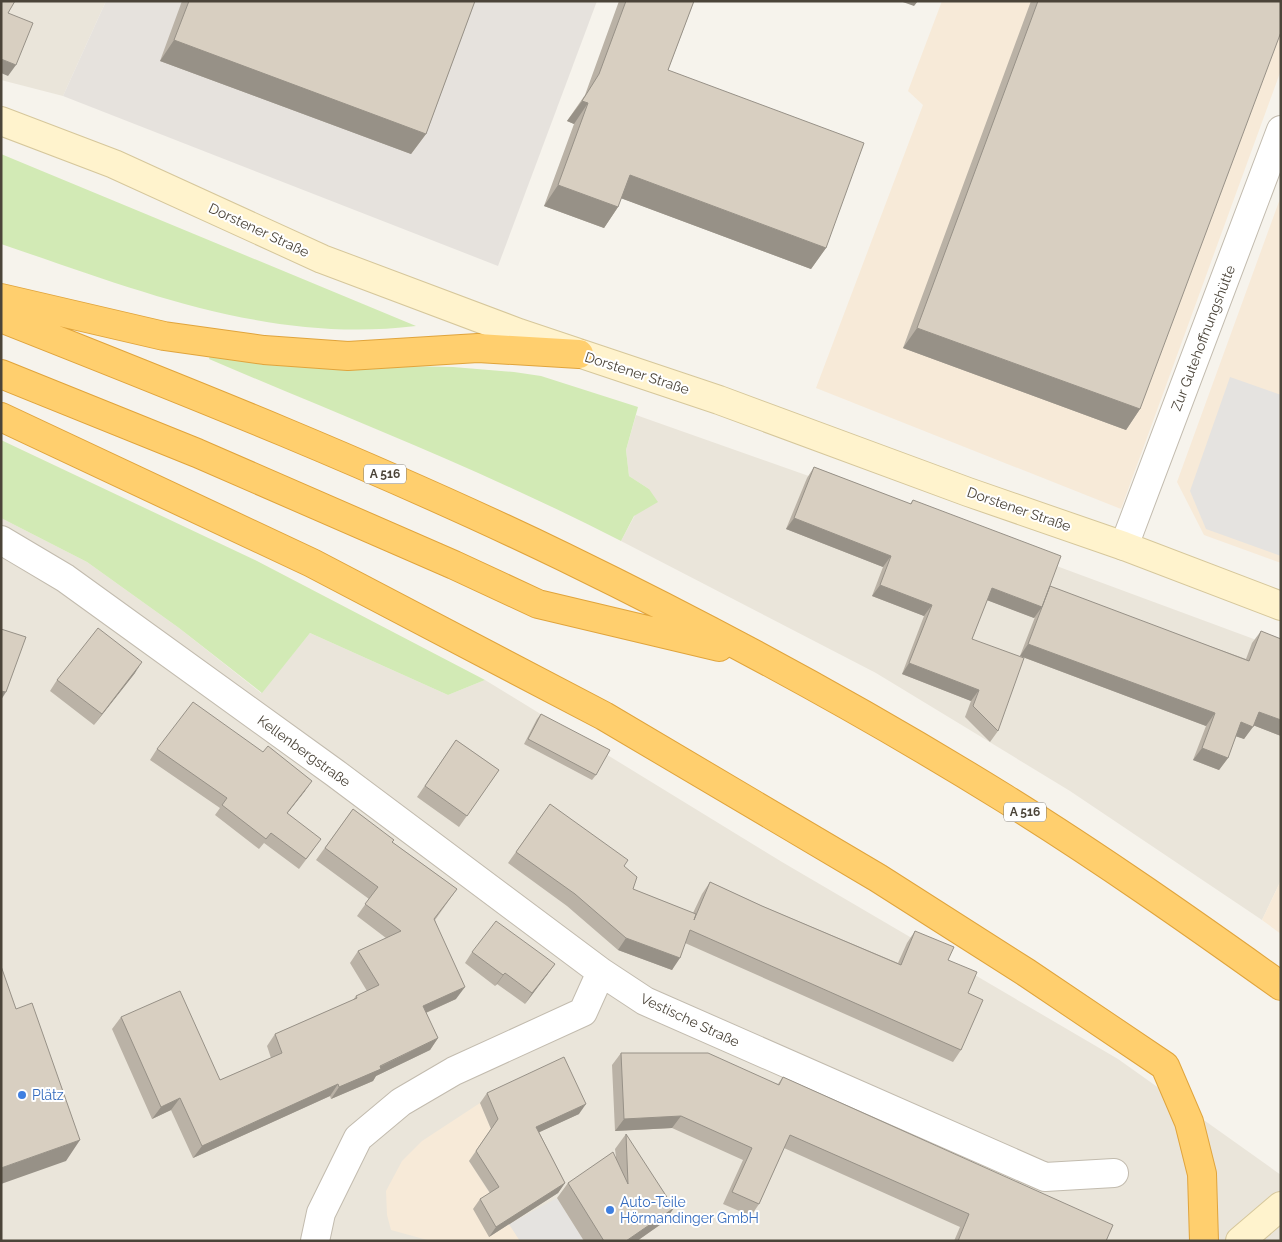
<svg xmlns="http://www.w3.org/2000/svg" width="1282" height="1242" font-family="Raleway,sans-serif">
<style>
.residential{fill:#eae5da}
.commercial{fill:#f7ead8}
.industrial{fill:#e6e2dd}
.green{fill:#d2eab5}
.parking{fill:#e5e3e0}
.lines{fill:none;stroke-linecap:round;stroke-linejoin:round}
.minor-casing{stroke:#c2bbae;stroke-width:30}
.secondary-casing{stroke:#d6c79b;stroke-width:30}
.motorway-casing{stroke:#e0a43c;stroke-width:30}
.minor{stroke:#fff;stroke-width:28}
.secondary{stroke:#fff3cd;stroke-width:28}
.motorway{stroke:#ffcf6e;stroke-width:28}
.wall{fill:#bab2a6}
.shaded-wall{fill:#979187}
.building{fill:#d8cfc1;stroke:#979187}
.shop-dot{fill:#3f7fe0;stroke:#fff;stroke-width:2}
.labels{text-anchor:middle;stroke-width:4;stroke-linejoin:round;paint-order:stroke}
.shield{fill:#fff;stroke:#817c74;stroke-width:1}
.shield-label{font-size:12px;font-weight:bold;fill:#4b4439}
.street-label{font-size:14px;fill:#4b4439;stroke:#fff}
.shop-label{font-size:14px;fill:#366cbe;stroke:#fff;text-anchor:start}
</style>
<rect width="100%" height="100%" fill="#f6f3ec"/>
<path class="residential" d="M1,1h105l-43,95 -62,-16z
M636,415l272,96 373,138v231l-19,40 -192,-129 -194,-118 -255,-132 28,-52 -20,-13 -3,-26z
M1,518l86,44 92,66 82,65 49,-60 138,62 37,-15 297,182 336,197 163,116v66h-1280z"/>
<path class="commercial" d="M942,1h339v69l-160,439 -305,-121 107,-283 -15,-14z
M1281,196v367l-77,-28 -27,-53z
M1281,880v54l-19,-14z
M480,1103l11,26 -22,32 51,80h-89l-40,-11 -4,-15 -1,-24 16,-30 20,-20z"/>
<path class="industrial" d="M106,1h491l-99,265 -435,-170z"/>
<path class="green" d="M1,154l415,172c-147,18 -279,-36 -415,-82z
M211,353l96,11 146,3 61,5 27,4 97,31 -12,43 3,26 20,13 9,13 -24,14 -13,25c-134,-69 -274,-123 -412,-182z
M1,440l256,121 228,119 -37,15 -138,-62 -48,60 -83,-65 -92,-66 -86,-44z"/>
<path class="parking" d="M1230,377l51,18v161l-75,-27 -16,-38z
M557,1198l27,43h-64l-11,-17z"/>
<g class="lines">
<defs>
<path id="minor" d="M1,540l64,38 270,195 266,199 44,29 400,176 69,-4
M1124,546l157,-416
M315,1241l6,-28 37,-75 43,-36 53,-31 129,-59 18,-40"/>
<path id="secondary" d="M1,121l113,43 208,95 197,74 200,67 249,92 156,54 157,60
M1240,1241l41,-35"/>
<path id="motorway" d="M1,298l163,38 100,14 84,6 130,-8 101,6
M1,318c190,75 379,150 563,239 150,73 298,153 440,241 95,59 186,123 277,188
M1,374l196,79 257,112 84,39 181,43
M1,417l311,146 292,153 274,162 149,95 138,93 24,56 13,52 2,67"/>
</defs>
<use href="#minor" class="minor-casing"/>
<use href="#secondary" class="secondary-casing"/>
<use href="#motorway" class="motorway-casing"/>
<use href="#minor" class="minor"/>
<use href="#secondary" class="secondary"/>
<use href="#motorway" class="motorway"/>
</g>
<path class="wall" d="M182,1h293l-49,133 -15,20 -251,-93z
M619,1h75l-26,69 158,178 -15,21 -190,-71 -3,9 -14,21 -60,-22 30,-82 -7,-3 18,-26z
M1031,1h250l-141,408 -14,21 -223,-82z
M814,467l96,37 3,-4 136,89 197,70 6,-16 9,-12 20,8v97l-28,-11 -9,14 -8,-3 -8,22 -9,12 -26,-10 13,-34 -186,-70 15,-39 -1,1 -47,-18 -15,39 26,92 -8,11 -25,-25 6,-16 -69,-27 22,-58 -52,-20 11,-29 -97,-38 21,-51z
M135,673l-41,52 -44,-34 7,-11z
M541,714l55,61 -4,5 -68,-36 13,-25z
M456,740l43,30 -40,57 -42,-30z
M157,749l148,42 -18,22 27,36 -15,20 -35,-26 -5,6 -44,-34 5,-7 -70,-48z
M550,804l74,62 9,23 60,24 9,-19 8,-12 52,24 136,57 9,-20 8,-12 33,29 20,33 -7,57 -8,12 -268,-119 -13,27 -54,-20 -51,-44 -59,-43z
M353,809l39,33 65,47 -22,31 21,79 -30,14 12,25 -8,12 -54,26 -3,5 -42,18 -1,-3 -137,62 -22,-48 -19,9 -40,-90 9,-12 99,63 51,-22 -4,-12 8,-12 78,-34 3,-4 11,-5 -17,-28 8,-12 28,-13 -29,-22 12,-17 -53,-39z
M472,952l83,12 -30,40 -28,-20 -2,2 -30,-23z
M621,1053l157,31 5,-7 323,164h-152l6,-14 -176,-79 -25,56 -8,12 -28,-12 20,-44 -71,-32 -57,3 -3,-66z
M487,1093l92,21 -40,18 26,51 -7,10 -69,44 -16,-28 7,-10 10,-6 -21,-32 22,-32 -11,-26z
M626,1134l38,88 -27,19h-53l-27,-43 11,-15 48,-26 -1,-8z"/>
<path class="shaded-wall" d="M900,1h18l-4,5z
M174,40l252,94 -15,20 -251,-93z
M1,59l15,6 -8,11 -7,-3z
M582,101l6,2 -14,21 -7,-3z
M630,175l196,73 -15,21 -196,-73z
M558,185l60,22 -14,21 -60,-22z
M917,328l223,81 -14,21 -223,-82z
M794,518l97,38 -8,11 -97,-38z
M880,585l52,20 -8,11 -52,-20z
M992,588l50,19 -8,11 -50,-19z
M1028,644l187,69 -9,13 -186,-70z
M142,662l-7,11 -41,52 8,-11z
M909,663l70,27 -8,11 -69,-27z
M1,691l5,1 -5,8z
M1259,712l22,8v16l-31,-12z
M1241,722l12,5 -9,12 -12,-4z
M1202,748l26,10 -9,12 -26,-10z
M312,781l-7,10 -26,33 8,-11z
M626,938l54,20 -8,12 -54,-20z
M555,964l-8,11 -22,29 7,-11z
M505,973l-8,11 -2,2 8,-11z
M465,987l-9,12 -42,19 9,-12z
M438,1038l-8,12 -54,26 -3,5 -42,18 8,-12z
M338,1084l-8,12 -137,62 9,-12z
M180,1098l-9,12 -19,9 9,-12z
M586,1104l-7,10 -50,23 7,-10z
M681,1116l-9,12 -57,3 9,-12z
M80,1140l-14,21 -65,23v-16z
M565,1183l-7,10 -69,44 7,-10z
M674,1208l-10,14 -27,19h-11z"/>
<path class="building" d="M1,1h14l-7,12 25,10 -17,42 -15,-6z
M189,1h286l-49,133 -252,-94z
M626,1h68l-26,69 196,73 -38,105 -196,-73 -12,32 -60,-22 30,-82 -6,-2 17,-27z
M1038,1h243v31l-141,377 -223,-81z
M814,467l97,37 2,-4 148,56 -19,51 -50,-19 -20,51 52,19 -26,73 -25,-25 6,-16 -70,-27 23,-58 -52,-20 11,-29 -97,-38z
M1050,586l199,75 12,-30 20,8v81l-22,-8 -6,15 -12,-5 -13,36 -26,-10 13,-35 -187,-69z
M98,628l44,34 -40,52 -45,-34z
M1,629l25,8 -20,55 -5,-1z
M193,702l70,50 5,-6 44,35 -25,32 34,26 -15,20 -35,-26 -5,6 -44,-34 5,-7 -70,-49z
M541,714l69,36 -14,25 -68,-36z
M456,740l43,30 -32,46 -42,-30z
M550,804l78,56 -4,6 13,11 -4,12 63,25 -2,6 16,-38 52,24 139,59 14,-34 39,16 -6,13 29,12 -9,21 15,7 -22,50 -271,-120 -10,28 -54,-20 -51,-44 -59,-42z
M353,809l41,31 -2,2 65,47 -23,30 31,68 -42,19 15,32 -58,28 1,3 -42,18 -1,-3 -136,62 -22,-48 -19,9 -40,-90 59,-26 40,89 62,-27 -7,-19 82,-36 -1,-2 23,-11 -21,-34 43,-20 -36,-27 13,-17 -53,-39z
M496,921l59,43 -23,29 -27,-20 -2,2 -31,-23z
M1,966l15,43 16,-6 48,137 -79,28z
M621,1053h87l71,32 4,-8 330,148 -7,16h-148l11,-27 -179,-79 -31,69 -27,-12 20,-44 -71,-32 -57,3z
M564,1057l22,47 -50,23 29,56 -69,44 -16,-28 19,-12 -23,-36 22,-32 -11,-26z
M626,1134l48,74 -48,33h-22l-36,-58 45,-31 15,32z"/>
<g class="shop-dot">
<circle cx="22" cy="1095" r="5"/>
<circle cx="610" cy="1210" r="5"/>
</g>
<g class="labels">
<g class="shield">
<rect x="364" y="464.5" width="42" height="19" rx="4"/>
<rect x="1004" y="802.5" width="42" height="19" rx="4"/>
</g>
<g class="shield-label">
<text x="385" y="478">A 516</text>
<text x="1025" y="816">A 516</text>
</g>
<g class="street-label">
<text transform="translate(259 230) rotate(25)" y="5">Dorstener Straße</text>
<text transform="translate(1203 338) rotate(-69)" y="5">Zur Gutehoffnungshütte</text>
<text transform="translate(637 373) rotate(18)" y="5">Dorstener Straße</text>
<text transform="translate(1019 509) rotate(19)" y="5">Dorstener Straße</text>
<text transform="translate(304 751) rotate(36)" y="5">Kellenbergstraße</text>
<text transform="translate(690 1020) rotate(25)" y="5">Vestische Straße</text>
</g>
<g class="shop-label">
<text x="32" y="1100">Plätz</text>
<text x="620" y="1207">Auto-Teile<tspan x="620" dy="16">Hörmandinger GmbH</tspan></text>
</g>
</g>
<rect width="1282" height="1242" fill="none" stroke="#4b4439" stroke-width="5"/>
</svg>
